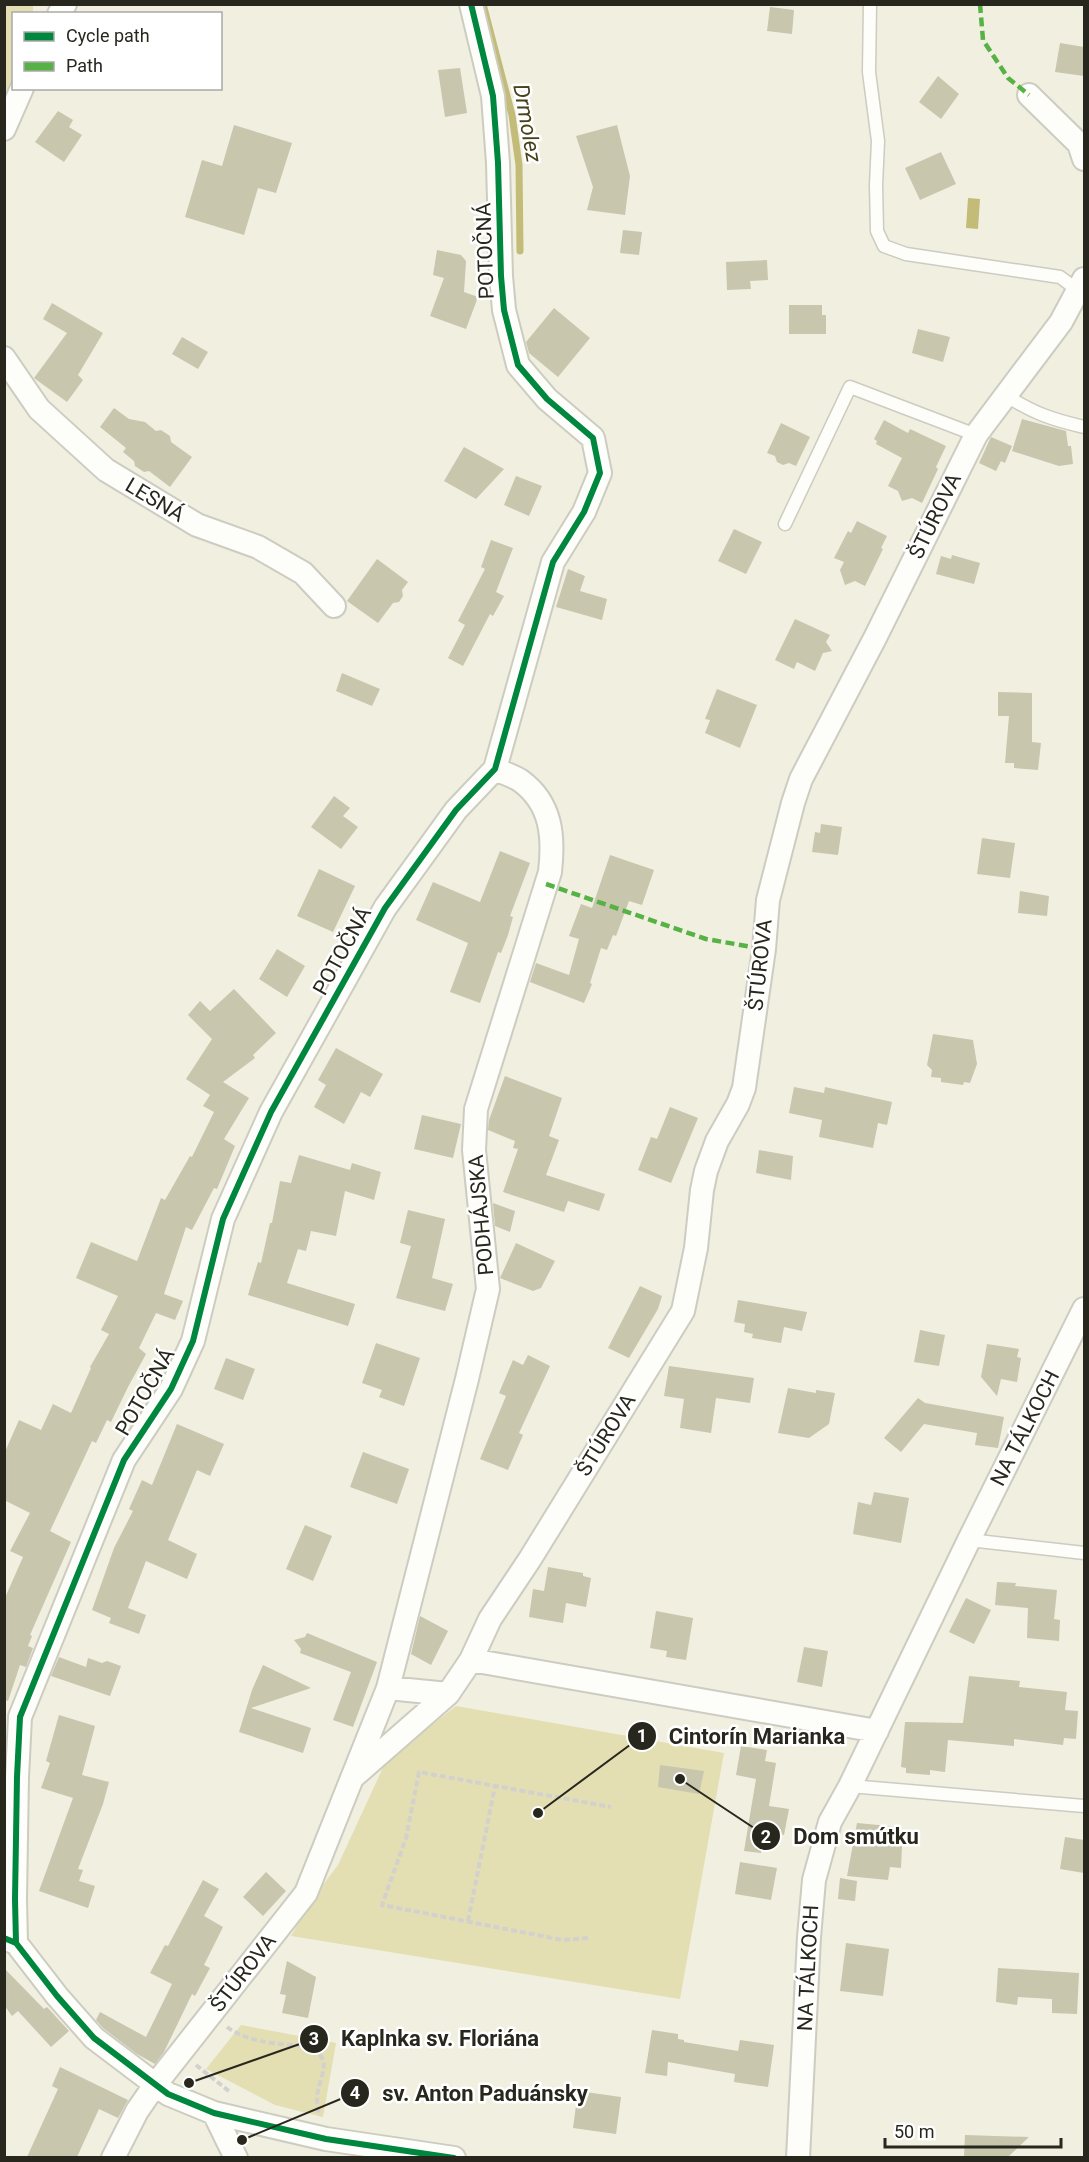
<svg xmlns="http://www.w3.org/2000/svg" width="1089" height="2162" font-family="Roboto,sans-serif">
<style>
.green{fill:#e3dfb3}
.water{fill:#c3bb78}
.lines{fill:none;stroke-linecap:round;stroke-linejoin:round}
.stream{stroke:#c3bb78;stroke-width:7}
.building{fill:#c8c6ad}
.lane-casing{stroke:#ccccc0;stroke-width:15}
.street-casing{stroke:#ccccc0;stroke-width:26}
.path{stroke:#d2d1cd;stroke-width:4;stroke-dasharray:6 3;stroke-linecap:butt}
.lane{stroke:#fdfdfa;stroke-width:12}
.street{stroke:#fdfdfa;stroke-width:22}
.quiet{stroke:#56b245;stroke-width:4.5;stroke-dasharray:9 4.5;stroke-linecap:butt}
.cycleway-casing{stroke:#fff;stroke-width:10}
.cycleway{stroke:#00873e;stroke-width:6}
.labels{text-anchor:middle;stroke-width:5;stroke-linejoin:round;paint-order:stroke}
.street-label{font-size:21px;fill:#28271d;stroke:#fff}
.water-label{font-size:22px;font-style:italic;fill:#46421c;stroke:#fff}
.leader{fill:none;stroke:#28271d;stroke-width:2}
.callout-dot{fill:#28271d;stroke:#fff;stroke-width:2}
.mark-label{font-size:18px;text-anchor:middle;font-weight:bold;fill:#fff}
.callout-label{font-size:22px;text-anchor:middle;font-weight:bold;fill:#28271d;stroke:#fff;stroke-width:5;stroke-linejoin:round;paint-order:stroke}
</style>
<rect width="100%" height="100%" fill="#f1efe0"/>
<path class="green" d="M5,5h28v8l-19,1 -1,68 -8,21z
M456,1706l268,47 -44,246 -389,-63 22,-38 25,-33 48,-104z
M241,2025l95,18 -13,74 -48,-12 -69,-36z"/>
<path class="water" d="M968,198l12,1 -2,30 -12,-1z"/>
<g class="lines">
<path class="stream" d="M483,4l29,111 7,50 1,86"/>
</g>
<path class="building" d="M770,7l24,3 -2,24 -25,-3z
M1060,43l24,4v29l-29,-4z
M460,68l7,45 -22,4 -7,-47z
M938,76l21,18 -18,25 -22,-17z
M58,111l15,9 -4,7 13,8 -18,27 -29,-20z
M234,125l58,18 -16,50 -18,-5 -14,47 -59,-18 17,-57 20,6z
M617,125l13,51 -5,39 -38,-5 6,-23 -17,-51z
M941,152l15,32 -36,16 -15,-32z
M623,230l19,2 -3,23 -19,-2z
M437,250l24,5 5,6 -2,31 14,5 -12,32 -36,-13 14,-38 -11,-3z
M767,260l1,20 -18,1 1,8 -24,1 -1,-28z
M52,303l51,30 -25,42 5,5 -16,22 -33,-24 33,-45 -24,-14z
M789,305h33v10h4v19h-37z
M554,308l36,30 -32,39 -29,-24 -3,-11z
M918,329l32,8 -7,25 -31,-9z
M182,337l26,15 -10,17 -26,-15z
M114,408l15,11 16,3 11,9 5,-1 9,6 1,6 21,15 -22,30 -21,-16 -5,1 -9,-6 -1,-5 -11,-9 3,-4 -26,-21z
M1022,419l44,12 2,15h3l2,18 -14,2 -47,-15z
M884,420l24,13 2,-4 36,17 -10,21 2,2 -16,34 -10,-5 -10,3 -4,-10 -10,-5 14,-28 -26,-14 1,-3 -3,-2z
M781,423l29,14 -14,29 -7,-3 -6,2 -6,-3 -2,-6 -8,-3z
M991,437l21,9 -7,17 -4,-2 -5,10 -17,-8z
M464,447l40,22 -28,30 -32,-18z
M516,476l26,10 -13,30 -25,-11z
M857,521l30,15 -6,12 2,1 -18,37 -10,-5 -10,4 -5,-15 4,-8 -10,-4 14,-27 3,2z
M734,529l28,13 -16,32 -28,-13z
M491,540l22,8 -17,44 8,4 -11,20 -3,-2 -27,52 -15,-8 17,-33 -7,-4 27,-52 -4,-2z
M952,555l28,8 -6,21 -38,-10 5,-18 10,3z
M377,559l31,23 -6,8 1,6 -4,6 -6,1 -15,20 -31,-22z
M568,569l17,7 -5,15 27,8 -5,21 -46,-13z
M795,619l35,16 -4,7 6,9 -9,2 -8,18 -18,-9 -3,7 -19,-9z
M342,673l38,16 -8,17 -36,-15z
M717,689l40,16 -17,43 -35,-15 5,-13 -5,-1z
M998,692l34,1v49l9,1 -3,27 -24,-2v-5h-9l4,-47h-11z
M334,796l16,12 -7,8 15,11 -17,22 -30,-22z
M821,824l21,3 -4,28 -26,-3 3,-20 5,1z
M982,838l33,5 -5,35 -33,-4z
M500,851l30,12 -20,53 3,1 -5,18 -7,18 -3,-1 -18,51 -30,-11 18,-49 -52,-23 17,-38 47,20z
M610,855l44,15 -12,35 -13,-4 -13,35 -3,-1 -6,15 -6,-2 -11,35 2,1 -8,19 -54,-21 6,-19 33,12 10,-36 -10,-3 12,-32 11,4z
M319,869l36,17 -22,46 -36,-16z
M1020,891l29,5 -2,20 -29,-3z
M277,949l28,17 -18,31 -28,-18z
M234,989l42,44 -23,22 2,3 -32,24 26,16 -25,41 11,7 -18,43 -3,-1 -22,42 -6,-3 -22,67 19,7 -8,19 -19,-7 -17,35 7,6 -18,33 -17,35 -4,-2 -11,23 -4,-2 -42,90 21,11 -41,93 2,1 -4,10 5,2 -7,19 -6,-2 -12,36 -4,-1v-100l19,-43 -13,-6 20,-38 -26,-13v-46l15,-34 22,10 12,-26 18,9 20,-45 -1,-1 19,-33 -8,-4 17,-34 -42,-18 15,-36 46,19 24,-63 4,2 25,-44 2,1 22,-45 -11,-6 7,-11 -24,-16 26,-40 -24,-24 12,-14 10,10z
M933,1034l40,6 4,24 -7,19 -6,-1 -1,3 -22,-3v-4l-10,-1 1,-7 -5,-5z
M336,1048l47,26 -13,23 -9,-5 -17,32 -30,-17 12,-22 -8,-5z
M505,1076l57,22 -13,38 10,4 -13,35 59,19 -6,17 -31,-10 -4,11 -61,-20 15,-43 -5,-1 2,-7 -27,-11 1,-10z
M794,1087l30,6 1,-6 67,15 -5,23 -9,-2 -5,25 -54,-11 3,-17 -33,-7z
M670,1107l28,11 -27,65 -33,-13 13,-33 6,2z
M422,1115l39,9 -8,34 -39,-9z
M759,1150l34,6 -2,24 -35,-7z
M299,1155l51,15 2,-7 29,9 -7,28 -29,-9 -9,45 -25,-5 -5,20 -8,-2 -11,34 68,21 -7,22 -100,-31 10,-33 3,1 9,-40h2l8,-42 11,2z
M493,1203l22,8 -5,21 -15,-6z
M408,1210l37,9 -13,59 21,6 -8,27 -49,-13 15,-52 -11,-3z
M516,1243l39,18 -14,27 -8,3 -33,-13z
M640,1286l22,10 -4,13 -29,49 -21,-10z
M738,1300l69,12 -5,19 -18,-4 -3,16 -29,-5 1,-4 -9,-2 1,-8 -11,-2z
M920,1330l25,5 -6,31 -25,-4z
M376,1343l44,15 -16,48 -25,-9 3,-7 -20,-7z
M987,1344l32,5 -2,8 4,1 -4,24 -16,-3 -4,17 -16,-19z
M528,1355l22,11 -31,67 4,2 -15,35 -28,-11 26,-63 -7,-3 14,-33 10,5z
M226,1358l29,11 -12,31 -29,-11z
M669,1366l85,12 -4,25 -34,-5 -5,35 -31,-5 4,-29 -20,-3z
M788,1388l28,5v-3l19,3 -6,31 -20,14 -31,-5z
M918,1398l7,5 79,14 -6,31 -23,-3 2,-12 -53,-9 -23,28 -17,-14z
M177,1424l47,20 -14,32 -13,-6 -29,70 29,14 -10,25 -41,-18 -18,47 18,7 -7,19 -30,-11 2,-5 -19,-8 22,-62 19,-37 -4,-2 13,-29 10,5z
M363,1452l46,17 -12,35 -47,-17z
M874,1492l35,6 -8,45 -48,-9 5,-32 13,3z
M305,1525l27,11 -19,45 -27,-12z
M548,1567l35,6v3l8,2 -5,29 -20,-4 -3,20 -34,-6 4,-28 11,2z
M997,1582l19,1 -1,3 42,4 -3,29 6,1 -1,21 -32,-3 1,-30 -33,-3z
M966,1598l25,12 -17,34 -25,-12z
M656,1611l37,7 -7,42 -20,-3 1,-6 -17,-3z
M420,1616l28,15 -17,34 -20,-11z
M307,1633l70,29 -24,65 -20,-7 18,-48 -51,-19 1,-4 -7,-9 11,-3z
M804,1647l24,4 -6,36 -25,-5z
M59,1657l27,10 2,-9 14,5 5,-2 14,5 -11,30 -59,-20z
M263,1665l48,23 -60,20 60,20 -8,25 -64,-21 13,-42z
M969,1676l51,5 -1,6 48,5 -2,18 13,1 -2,28 -12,-1 -1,7 -49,-6v7l-66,-6 -3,32 -15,-2v5l-24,-2v-5l-5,-1 4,-45 58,1z
M59,1715l36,11 -13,49 27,7 -6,22 -25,65 5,1 -4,11 16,5 -7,22 -49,-17 34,-93 -32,-10 9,-25 -4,-2z
M741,1746l26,4 -2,11 11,2 -7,43 20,3 -5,26 -19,-4 -4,22 -17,-2 12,-72 -20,-4z
M660,1765l44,6 -5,23 -41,-7z
M857,1823l43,4 -1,19h3l-1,22 -11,-1 -2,13 -41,-4z
M1065,1837l19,3v33l-24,-4z
M740,1862l37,6 -6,32 -36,-6z
M266,1872l20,19 -23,25 -20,-19z
M840,1878l17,3 -2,20 -17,-2z
M203,1880l16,9 -15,27 19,11 -19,38 6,3 -15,28 -3,-2 -28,58 -9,12 -18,-10 -34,-26 -7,-8 4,-8 46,25 26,-53 -22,-11 15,-28 3,1z
M846,1943l43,6 -6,47 -43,-5z
M287,1961l29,16 -8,41 -26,-5 4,-18 -6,-1z
M4,1968l40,41 3,-2 22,24 -18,16 -33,-36 -6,5 -8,-11z
M998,1968l81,5 -2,41 -25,-1v-14l-34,-2 -1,8 -21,-3z
M652,2030l26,4v5l6,1v2l54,9 2,-11 34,5 -6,42 -34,-5 1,-8 -67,-12 -1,14 -22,-3z
M60,2067l68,33 -10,18 -19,-9 -22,48h-50l31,-68 -6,-3z
M578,2091l43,6 -5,37 -43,-6z
M965,2135l64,2 -21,20h-44z"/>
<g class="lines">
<defs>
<path id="lane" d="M870,4l-1,68 9,69 -2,44 1,46 7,15 22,8 154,23 19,14
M1005,395c30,19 46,24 79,32
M785,524l65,-137 126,48
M969,1540l115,13
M850,1786l234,20"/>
<path id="street" d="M59,14l6,-10
M1029,95l50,49 5,15
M4,129l18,-41
M4,358l35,51 67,61 91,55 61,22 45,26 31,33
M471,1660l406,71
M388,1688l60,6
M353,1777l95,-83 23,-34 19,-41 40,-60 153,-248 13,-63 6,-58 4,-19 11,-30 21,-37 6,-16 20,-139 4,-49 25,-97 8,-24 74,-141 101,-203 85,-113 23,-43
M4,1938l12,5 41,53 37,42 74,56 46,19 112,26 128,19
M16,1943l-1,-44 2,-122 3,-60 104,-257 47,-71 22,-48 30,-122 48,-107 114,-204 71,-98 39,-41 58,-207 31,-50 16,-39 -7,-35 -46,-39 -29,-34 -14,-55 -3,-34 -3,-113 -5,-67 -22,-92
M214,2113l22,45
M113,2158l24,-47 18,-26 151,-192 82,-205 79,-309 21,-90 -14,-139 2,-41 74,-237c4,-35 2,-68 -29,-91 -7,-5 -18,-8 -26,-12
M798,2158l11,-221 5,-57 16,-58 20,-36 119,-246 115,-231"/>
</defs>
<use href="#lane" class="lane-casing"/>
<use href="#street" class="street-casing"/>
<path class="path" d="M468,1921l27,-135
M588,1938l-25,2 -181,-35 24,-67 13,-66 192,35
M227,2027c23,17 55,17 82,19 26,15 10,29 8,51 0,6 1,13 2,19
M196,2065l34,27"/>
<use href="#lane" class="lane"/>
<use href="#street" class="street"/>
<path class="quiet" d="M980,4l3,36 25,38 21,17
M546,884l160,55 58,10"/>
<defs>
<path id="cycleway" d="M4,1938l12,5 41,53 37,42 74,56 46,19 112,26 128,19
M16,1943l-1,-44 2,-122 3,-60 104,-257 47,-71 22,-48 30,-122 48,-107 114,-204 71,-98 39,-41 58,-207 31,-50 16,-39 -7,-35 -46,-39 -29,-34 -14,-55 -3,-34 -3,-113 -5,-67 -22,-92"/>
</defs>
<use href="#cycleway" class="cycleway-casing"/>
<use href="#cycleway" class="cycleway"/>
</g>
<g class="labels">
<g class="street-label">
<text transform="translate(485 251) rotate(-92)" y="7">POTOČNÁ</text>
<text transform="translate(155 500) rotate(31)" y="7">LESNÁ</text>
<text transform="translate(935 516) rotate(-64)" y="7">ŠTÚROVA</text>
<text transform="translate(342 951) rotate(-61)" y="7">POTOČNÁ</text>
<text transform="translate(760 965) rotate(-84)" y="7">ŠTÚROVA</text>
<text transform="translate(481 1215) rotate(-95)" y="7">PODHÁJSKA</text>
<text transform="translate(145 1392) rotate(-60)" y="7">POTOČNÁ</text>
<text transform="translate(1025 1428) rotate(-63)" y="7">NA TÁLKOCH</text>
<text transform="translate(606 1435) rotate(-58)" y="7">ŠTÚROVA</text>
<text transform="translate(808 1968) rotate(-87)" y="7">NA TÁLKOCH</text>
<text transform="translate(243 1973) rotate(-52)" y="7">ŠTÚROVA</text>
</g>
<g class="water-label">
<text transform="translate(528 123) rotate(80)" y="8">Drmolez</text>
</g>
</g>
<path class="leader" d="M538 1813L642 1736M680 1779L766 1836M189 2083L314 2039M242 2140L355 2093"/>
<g class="callout-dot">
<circle cx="538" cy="1813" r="6"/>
<circle cx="680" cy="1779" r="6"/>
<circle cx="189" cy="2083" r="6"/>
<circle cx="242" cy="2140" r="6"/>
<circle cx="642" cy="1736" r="15"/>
<circle cx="766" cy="1836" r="15"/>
<circle cx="314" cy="2039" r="15"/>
<circle cx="355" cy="2093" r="15"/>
</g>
<g class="mark-label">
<text x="642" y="1742">1</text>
<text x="766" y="1843">2</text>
<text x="314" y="2045">3</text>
<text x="355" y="2099">4</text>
</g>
<g class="callout-label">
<text x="757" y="1744">Cintorín Marianka</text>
<text x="856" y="1844">Dom smútku</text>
<text x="440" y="2046">Kaplnka sv. Floriána</text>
<text x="485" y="2101">sv. Anton Paduánsky</text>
</g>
<rect width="1089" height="2162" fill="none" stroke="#28271d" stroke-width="12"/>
<rect x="12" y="12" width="210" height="78" fill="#ffffff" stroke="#a9a9a5" stroke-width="1.5"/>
<rect x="24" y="32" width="30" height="9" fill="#00873e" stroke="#a9a9a5" stroke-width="1.5"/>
<text x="66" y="42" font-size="18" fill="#28271d">Cycle path</text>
<rect x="24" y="62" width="30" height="9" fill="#56b245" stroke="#a9a9a5" stroke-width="1.5"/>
<text x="66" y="72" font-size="18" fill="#28271d">Path</text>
<path d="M885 2138v9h176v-9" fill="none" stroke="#28271d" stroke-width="3"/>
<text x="894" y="2138" font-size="18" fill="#28271d" stroke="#ffffff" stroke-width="4.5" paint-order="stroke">50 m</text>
</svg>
